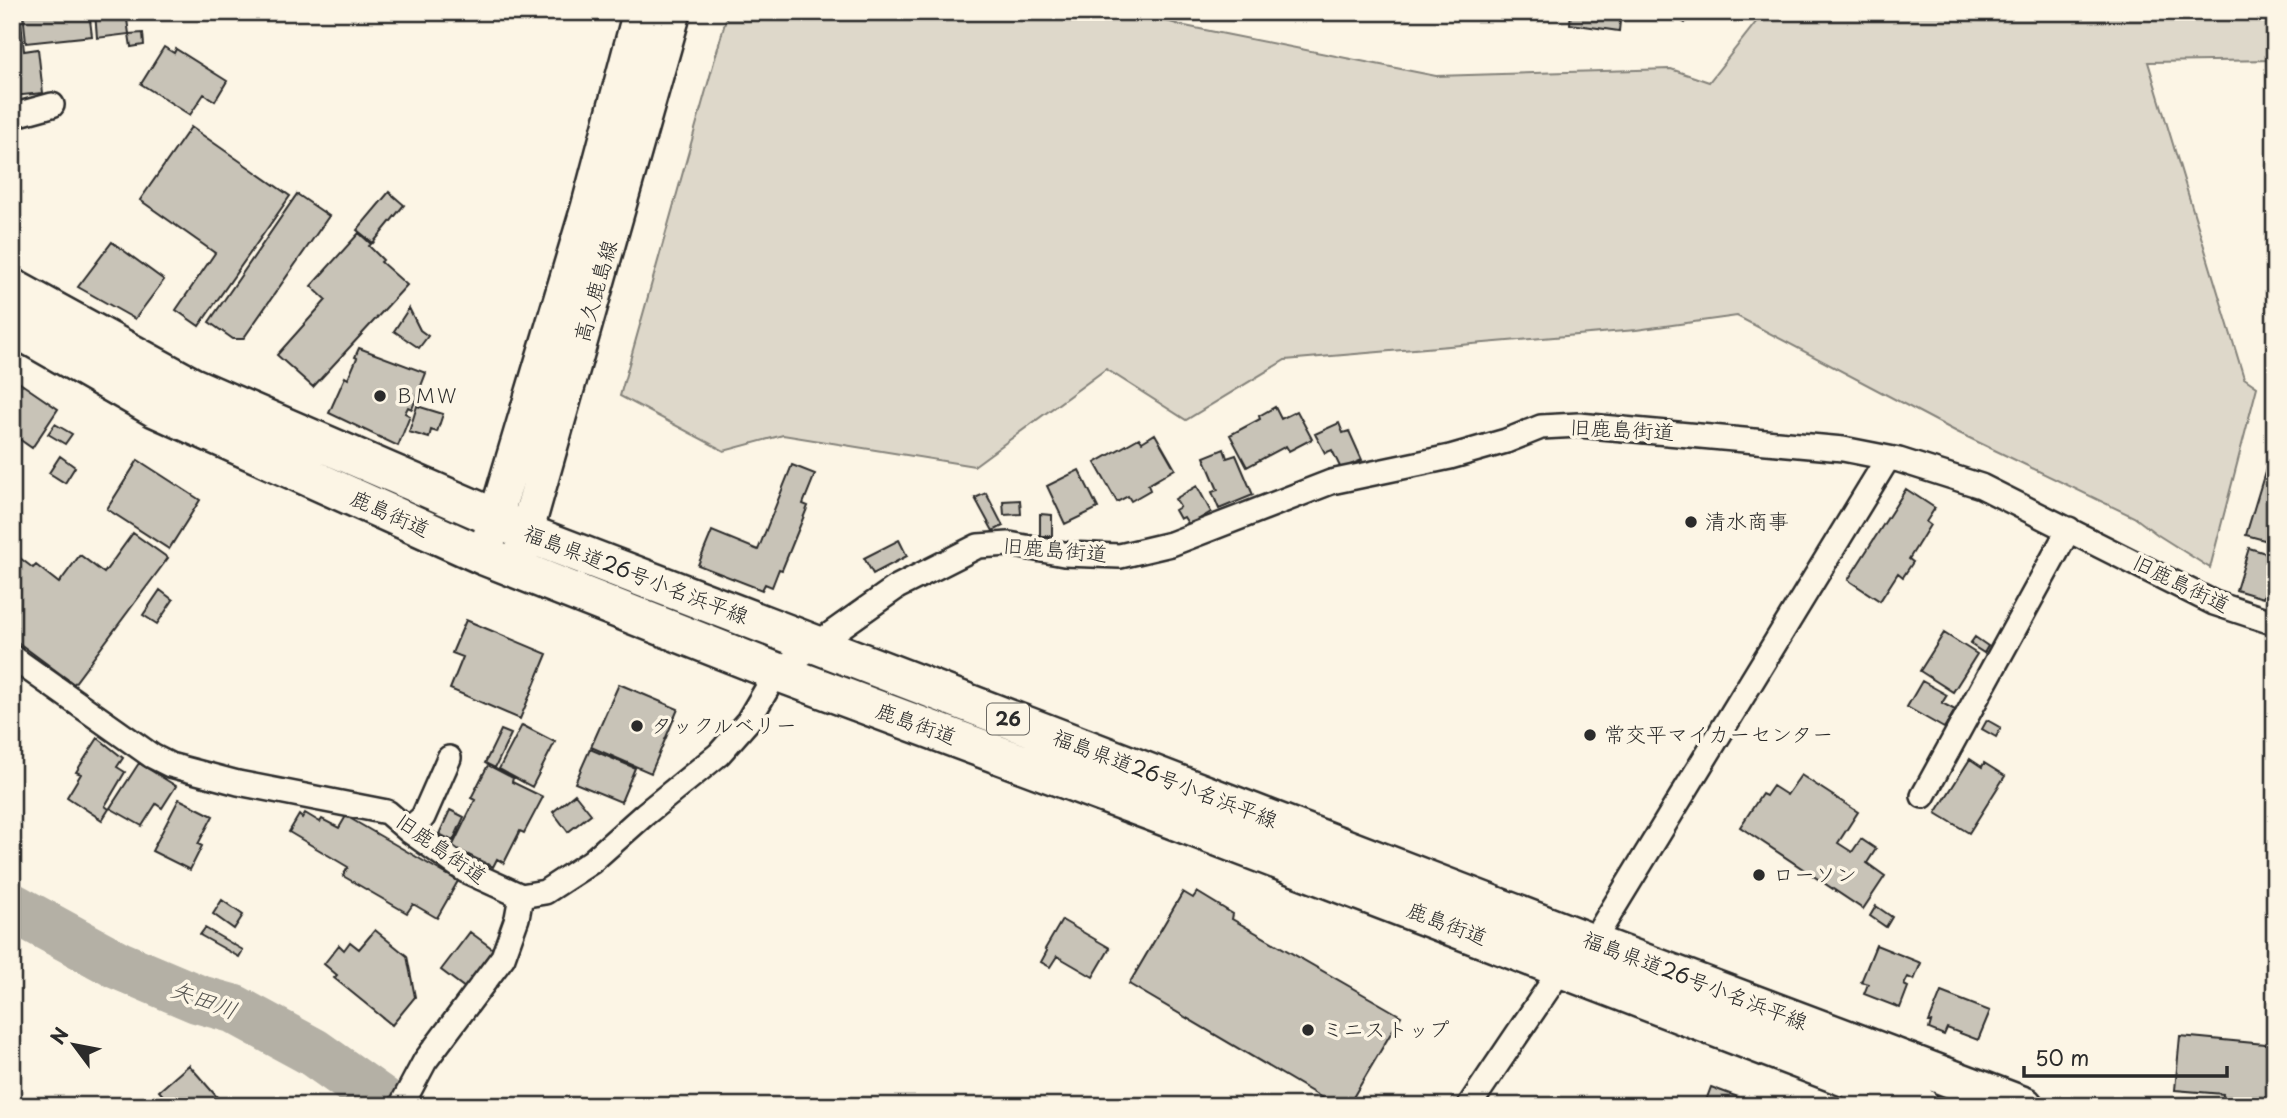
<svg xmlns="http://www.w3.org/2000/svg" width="2287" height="1118" font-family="'Playpen Sans','Klee One',sans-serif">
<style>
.green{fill:#ded8ca;stroke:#84827a;stroke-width:2}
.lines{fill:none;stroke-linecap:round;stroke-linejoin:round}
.river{stroke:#b4b0a5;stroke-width:49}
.building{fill:#c8c3b7;stroke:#2b2b2b;stroke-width:2}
.street-casing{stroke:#2b2b2b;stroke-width:28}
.secondary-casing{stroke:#2b2b2b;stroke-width:38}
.primary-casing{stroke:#2b2b2b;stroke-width:42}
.street{stroke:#fcf5e5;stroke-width:23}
.secondary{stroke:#fcf5e5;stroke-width:33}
.primary{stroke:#fcf5e5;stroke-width:37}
.poi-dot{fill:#2b2b2b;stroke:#fcf5e5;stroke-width:2.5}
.labels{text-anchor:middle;stroke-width:7;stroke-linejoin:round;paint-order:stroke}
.shield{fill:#fcf5e5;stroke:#6a6863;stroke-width:2}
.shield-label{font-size:19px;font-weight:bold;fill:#2b2b2b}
.street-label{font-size:21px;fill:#2b2b2b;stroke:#fcf5e5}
.poi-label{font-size:21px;fill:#2b2b2b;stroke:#fcf5e5;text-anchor:start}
.water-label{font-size:23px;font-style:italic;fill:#545350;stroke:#fcf5e5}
</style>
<rect width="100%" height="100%" fill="#fcf5e5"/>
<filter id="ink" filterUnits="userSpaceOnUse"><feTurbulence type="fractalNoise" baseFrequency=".0143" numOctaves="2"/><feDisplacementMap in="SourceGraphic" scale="14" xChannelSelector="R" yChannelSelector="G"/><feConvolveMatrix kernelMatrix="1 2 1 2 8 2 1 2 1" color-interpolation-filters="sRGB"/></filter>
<g filter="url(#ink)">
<path class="green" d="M728,12h409l43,13 256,51 235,-7 38,13 55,-70h511v48l-127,2 96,316 13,9 -47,181 -52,-33 -24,-18 -177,-85 -220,-116 -101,14 -351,30 -99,60 -80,-51 -132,97 -191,-31 -59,16 -104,-55z"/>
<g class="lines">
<path class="river" d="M12,907l106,58 80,34 36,10 79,43 76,54"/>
</g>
<path class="building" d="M12,12h8l4,39 14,-2 5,44 -31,3z
M23,12h66l3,24 -66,7z
M95,12h31l3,22 -32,4z
M1571,12h50l-2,19 -49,-7z
M1667,12h25l-7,11z
M143,33l1,12 -13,2 -2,-13z
M164,47l10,6 2,-4 51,32 -12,20 -11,-7 -14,21 -49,-31z
M191,127l99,69 -91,130 -23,-16 39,-57 -75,-53z
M389,192l15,13 -31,38 -16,-13z
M297,194l32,22 -86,123h-10l-24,-17z
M359,233l12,11 -2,2 14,14 -2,2 26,23 -94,102 -36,-32 49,-55 -15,-14z
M112,242l52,38 -29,39 -57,-32z
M409,308l11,22 8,6 -9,12 -25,-17z
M359,348l67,25 -14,36 -4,-2 -3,6 5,3 -12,30 -69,-33 16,-36 3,2 9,-21 -2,-1z
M17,381l41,28 -26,39 -20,-14v-46z
M417,406l26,8 -6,18 -6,-2 -2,8 -20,-6z
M1275,407l6,12 16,-8 15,28 -23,12 -3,-5 -39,21 -17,-32 30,-16 -1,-3z
M1339,423l4,10 6,-2 13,29 -21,9 -9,-19 -7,3 -10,-19z
M55,424l17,10 -7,10 -17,-10z
M1155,434l20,35 -27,16 2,5 -19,11 -3,-5 -11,6 -22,-39 44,-25 3,4z
M1224,449l3,9 9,-3 17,40 -34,14 -7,-17 6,-2 -14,-33z
M60,456l15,11 -10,16 -16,-10z
M2269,459l6,2v82l-29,-8z
M138,460l62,40 -31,49 -62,-40z
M792,465l23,9 -12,30 5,2 -26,64 -3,-1 -7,18 -7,-3 -3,6 -64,-25 14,-34 46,19z
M1079,470l19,38 -33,16 -18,-38z
M1197,486l14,26 -22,13 -5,-8 -4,2 -5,-9 5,-3 -5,-8z
M1906,489l29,19 -9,14 4,3 -21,34 4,3 -10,15 -5,-4 -18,28 -32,-21z
M986,493l17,33 -10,5 -18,-33z
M1020,500l1,14 -17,1 -1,-14z
M1040,514l12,1v21h-12z
M133,533l35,25 -94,126 -62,-46v-86l21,16 3,-3 23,18 21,-28 24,18z
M899,540l8,16 -34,18 -9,-16z
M2249,548l23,7 -4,14 4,1 -9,28 -27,-8z
M160,590l13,10 -16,24 -14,-9z
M466,620l81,34 -27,65 -70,-30 13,-32 -11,-4z
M1944,633l33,21 -24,38 -33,-21z
M1975,637l13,9 -4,7 -14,-9z
M1922,681l25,14 -5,8 13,7 -11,18 -37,-21z
M619,684l59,25 -27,64 -60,-26z
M1987,720l14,8 -5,9 -14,-8z
M522,725l33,17 -23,45 -33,-18z
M501,730l10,4 -16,34 -10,-5z
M98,738l25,20 -6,9 8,5 -20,34 4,3 -7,11 -35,-23 14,-23 -5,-2z
M590,749l45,19 -14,34 -46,-19z
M1970,759l12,8 2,-4 21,13 -36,57 -33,-20z
M139,763l37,23 -14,22 -6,-4 -14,22 -32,-18z
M488,765l25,13 -1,4 31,15 -19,36 -4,-2 -16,32 -7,-4 -4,8 -41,-20 23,-47 -4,-2z
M1801,775l57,37 -20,31 14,9 9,-13 15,10 -9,14 18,13 -22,33 -123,-82 22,-33 4,2 7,-10 14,9z
M575,794l16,20 -23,18 -15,-20z
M179,799l34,17 -15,28 4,2 -12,24 -38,-19z
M450,810l14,7 -11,24 -14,-7z
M305,813l15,9 2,-3 17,9 7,-12 112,65 -21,37 -24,-14 -6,9 -64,-37 5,-9 -59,-35 10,-17 3,3z
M1183,892l10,6 4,-6 36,22 -1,5 169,97 -53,90h-12l-207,-122z
M222,900l21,15 -9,14 -21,-15z
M1876,906l16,11 -6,10 -16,-11z
M1062,920l48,28 -17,29 -36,-21 -7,11 -9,-5 6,-11 -2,-2z
M205,928l38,22 -4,7 -39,-22z
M375,930l32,26 8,41 -23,28 -58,-47 3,-3 -13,-11 15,-19 5,5 6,-8 9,7z
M470,932l23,17 -28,39 -24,-18z
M1876,945l45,18 -7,17 -6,-3 -4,8 4,2 -8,21 -36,-14 4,-10 -7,-2z
M1941,992l49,19 -12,29 -31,-12 -3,7 -15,-6 2,-7h-2z
M2180,1036l95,9v61h-53l1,-12 -48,-4z
M189,1065l28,32 -10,9h-35l-13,-15z
M1711,1087l51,19h-58z"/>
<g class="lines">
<defs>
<path id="street" d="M12,116l40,-11
M12,657l140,99 18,9 68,18 149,29 21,18 58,41 55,25 24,-4 46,-30 54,-48 74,-60 29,-33 29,-49 120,-85 81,-41 31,-2 55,10 56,2 51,-12 160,-62 119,-25 56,-16 35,-14 38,-2 264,24 56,11 82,26 233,117 61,20
M1923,796l146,-267
M408,830l15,-13 26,-59
M1592,943l296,-485
M401,1106l24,-45 78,-104 14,-39 4,-22
M1469,1106l93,-138"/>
<path id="secondary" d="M484,556l104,-348 52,-196
M518,569l8,-36 148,-521"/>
<path id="primary" d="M12,288l179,98 305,132 30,15 1066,410 432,163
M12,326l143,82 329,148 293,116 378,141 765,293"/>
</defs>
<use href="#street" class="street-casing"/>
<use href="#secondary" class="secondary-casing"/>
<use href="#primary" class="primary-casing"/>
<use href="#street" class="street"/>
<use href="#secondary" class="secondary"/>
<use href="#primary" class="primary"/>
</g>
</g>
<g class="poi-dot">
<circle cx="380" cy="396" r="7"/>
<circle cx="1691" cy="522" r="7"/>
<circle cx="637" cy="726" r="7"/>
<circle cx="1590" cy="735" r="7"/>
<circle cx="1759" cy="875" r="7"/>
<circle cx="1308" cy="1030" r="7"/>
</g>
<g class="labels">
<rect class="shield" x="987" y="703.5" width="42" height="31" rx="5"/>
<g class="shield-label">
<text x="1008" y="726">26</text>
</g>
<g class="street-label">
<text transform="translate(596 291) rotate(-74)" y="7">高久鹿島線</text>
<text transform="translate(1622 430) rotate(3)" y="7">旧鹿島街道</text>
<text transform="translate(390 514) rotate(24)" y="7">鹿島街道</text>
<text transform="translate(1055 550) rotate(5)" y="7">旧鹿島街道</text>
<text transform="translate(636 575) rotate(21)" y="7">福島県道26号小名浜平線</text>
<text transform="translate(2181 584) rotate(26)" y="7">旧鹿島街道</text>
<text transform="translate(916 724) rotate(20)" y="7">鹿島街道</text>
<text transform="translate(1165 779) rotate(21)" y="7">福島県道26号小名浜平線</text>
<text transform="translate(441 849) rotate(35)" y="7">旧鹿島街道</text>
<text transform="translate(1447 924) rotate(21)" y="7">鹿島街道</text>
<text transform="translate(1695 981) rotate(21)" y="7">福島県道26号小名浜平線</text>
</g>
<g class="poi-label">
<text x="394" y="403">ＢＭＷ</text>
<text x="1705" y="529">清水商事</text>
<text x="651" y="733">タックルベリー</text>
<text x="1604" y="742">常交平マイカーセンター</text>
<text x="1773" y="882">ローソン</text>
<text x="1322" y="1037">ミニストップ</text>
</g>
<g class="water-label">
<text transform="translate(204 1000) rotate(20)" y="8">矢田川</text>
</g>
</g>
<rect width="2287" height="1118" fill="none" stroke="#fcf5e5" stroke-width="42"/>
<rect x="21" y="21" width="2245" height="1076" fill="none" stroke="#2b2b2b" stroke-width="2.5" filter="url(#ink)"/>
<g transform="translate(74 1045) rotate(302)" stroke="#fcf5e5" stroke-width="5" paint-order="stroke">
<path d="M0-5L12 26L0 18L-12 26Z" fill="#2b2b2b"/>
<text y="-10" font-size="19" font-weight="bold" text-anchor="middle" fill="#2b2b2b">N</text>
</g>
<path d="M2024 1066v10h203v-10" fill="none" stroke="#2b2b2b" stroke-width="3.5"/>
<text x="2035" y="1066" font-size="21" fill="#2b2b2b" stroke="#fcf5e5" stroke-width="5" paint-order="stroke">50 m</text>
</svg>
